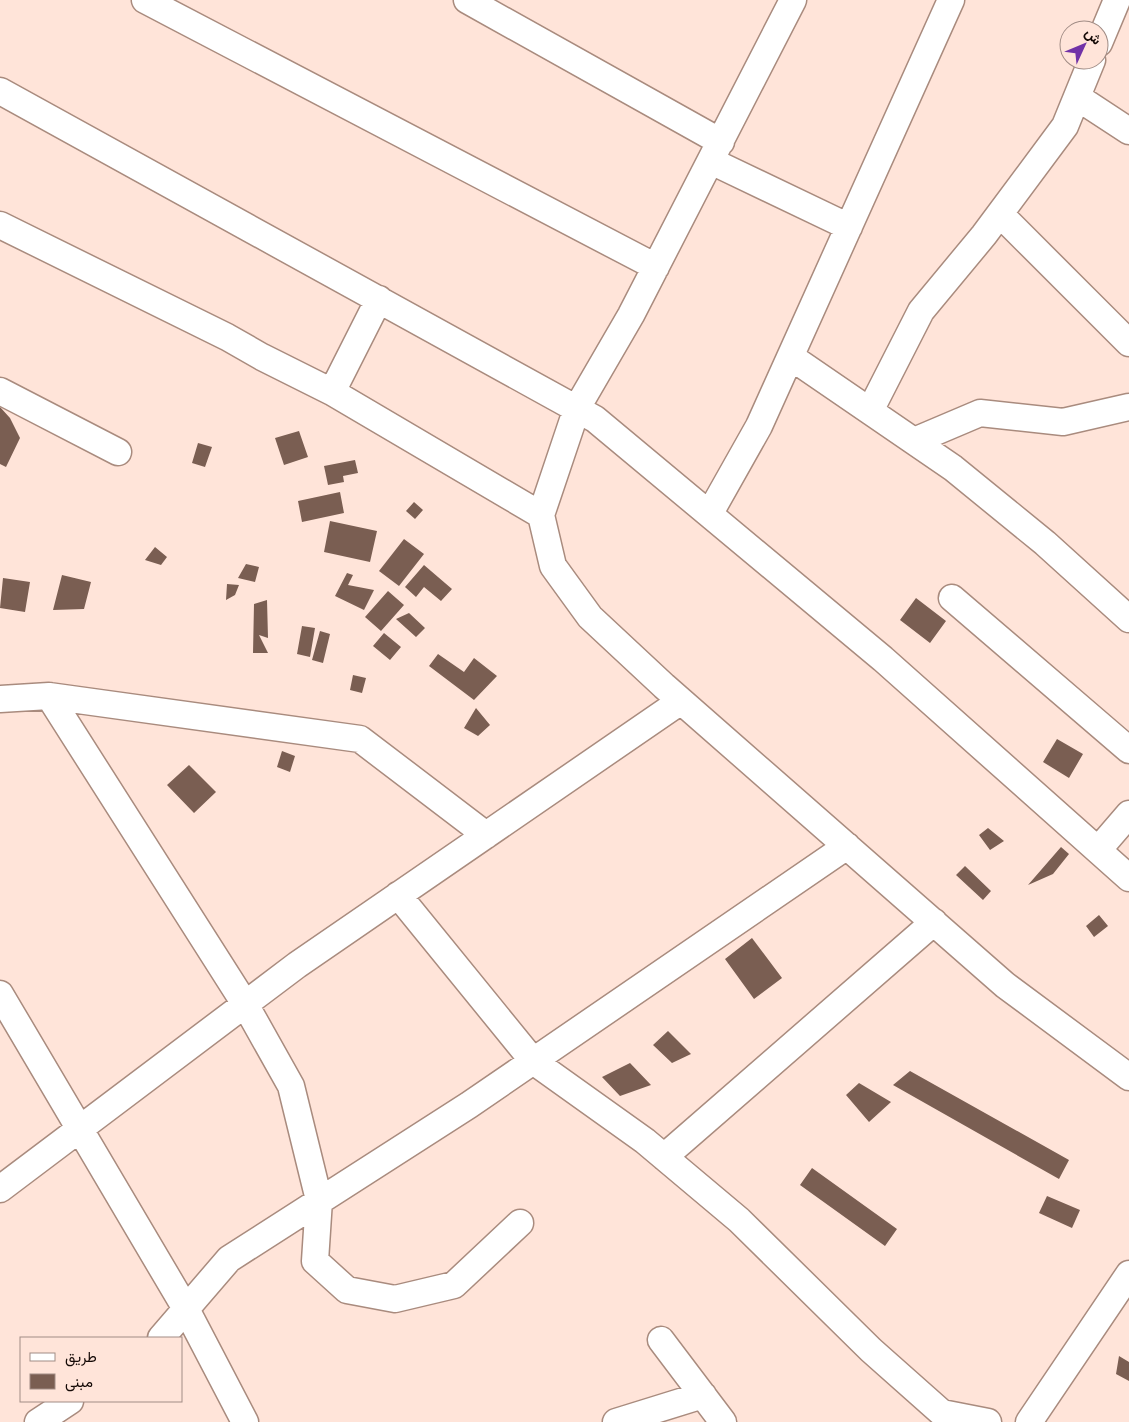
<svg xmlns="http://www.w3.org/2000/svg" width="1129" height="1422" font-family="Signika,Vazirmatn,sans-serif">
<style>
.building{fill:#7a5e52}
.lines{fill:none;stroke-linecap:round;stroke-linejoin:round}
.street-casing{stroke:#a98b7e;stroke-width:29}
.street{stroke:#fff;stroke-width:26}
</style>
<rect width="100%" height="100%" fill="#ffe4d9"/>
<path class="building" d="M0,407l10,11 10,20 -14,29 -6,-3z
M299,431l9,26 -24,8 -9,-27z
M198,443l14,4 -7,20 -13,-4z
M355,460l3,13 -15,3 1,6 -16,3 -4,-19z
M340,492l4,21 -42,9 -4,-21z
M414,502l9,8 -8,9 -9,-8z
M330,521l47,10 -7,31 -46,-10z
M404,539l20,15 -25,32 -20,-15z
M155,547l12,10 -6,8 -16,-5z
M246,564l13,3 -4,15 -17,-4z
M424,565l28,24 -11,12 -17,-14 -8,10 -11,-10z
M347,573l6,2 -5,10 26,5 -10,20 -29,-14z
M62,575l29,7 -7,27 -31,1z
M3,578l27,4 -5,30 -25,-4z
M227,584l12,1 -4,10 -9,5z
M388,591l16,14 -23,26 -16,-14z
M916,598l30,23 -16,22 -30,-23z
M267,600l1,38 -9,-3 9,18h-15l1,-49z
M409,613l16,15 -9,9 -20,-18z
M302,626l13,2 -5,29 -13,-3z
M320,631l10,3 -7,29 -11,-3z
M384,633l17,14 -11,13 -17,-14z
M438,654l26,18 10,-14 23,18 -23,24 -45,-34z
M353,675l13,3 -4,15 -12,-3z
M476,708l14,17 -12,11 -14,-8z
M1057,739l26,15 -14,24 -26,-16z
M282,751l13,5 -5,16 -13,-5z
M189,765l27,27 -22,21 -27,-28z
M988,828l16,13 -14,9 -11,-15z
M1061,847l8,7 -16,20 -25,11z
M965,866l26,25 -8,9 -27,-25z
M1099,915l9,11 -14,11 -8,-11z
M752,938l30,40 -28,21 -29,-40z
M668,1031l23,23 -19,9 -19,-18z
M630,1063l21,22 -31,11 -18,-19z
M910,1071l159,89 -10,19 -166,-94z
M859,1083l32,19 -22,20 -23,-27z
M812,1168l85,61 -12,17 -85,-61z
M1047,1196l33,14 -8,18 -33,-15z
M1119,1356l10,6v19l-13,-7z"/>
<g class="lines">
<defs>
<path id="street" d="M145,0l511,267
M467,0l254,142
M793,0l-162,315 -54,93 -36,107 12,51 37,51 74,69 341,299 124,92
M1099,43l18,-43
M0,91l595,328 288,240 246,219
M1077,97l52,34
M711,161l138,66
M1000,214l129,129
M0,225l227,112 35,20 70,35 209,123
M791,357l162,111 92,75 84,76
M0,391l118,61
M332,392l47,-93
M870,411l51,-100 63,-76 81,-109 27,-66
M914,441l66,-28 83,9 66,-15
M710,513l49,-87 192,-426
M952,598l177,152
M49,696l196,308 46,82 28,114 -4,61 32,29 48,9 59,-14 66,-62
M0,699l49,-3 311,43 126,96
M1098,850l31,-36
M398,895l135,166 112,80 94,79 132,130 71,63 46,9
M0,994l186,315 59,113
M664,1157l270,-235
M0,1189l297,-224 384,-264
M161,1338l68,-79 240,-154 378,-259
M661,1340l62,82
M38,1422l32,-21
M616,1422l87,-27
M1029,1422l100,-148"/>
</defs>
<use href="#street" class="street-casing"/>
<use href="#street" class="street"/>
</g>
<rect x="20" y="1337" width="162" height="65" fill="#ffe4d9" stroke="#a18c85"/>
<rect x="30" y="1353" width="25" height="8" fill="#ffffff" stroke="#a18c85"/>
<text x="65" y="1362" font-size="15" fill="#140906">طريق</text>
<rect x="30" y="1374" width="25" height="15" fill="#7a5e52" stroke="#a18c85"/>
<text x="65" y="1387" font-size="15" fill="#140906">مبنى</text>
<g transform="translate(1084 45) rotate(46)"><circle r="24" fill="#ffe4d9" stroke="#a18c85"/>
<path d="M0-4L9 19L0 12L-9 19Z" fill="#7132a7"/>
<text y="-8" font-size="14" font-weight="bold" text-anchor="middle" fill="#140906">ش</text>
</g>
</svg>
